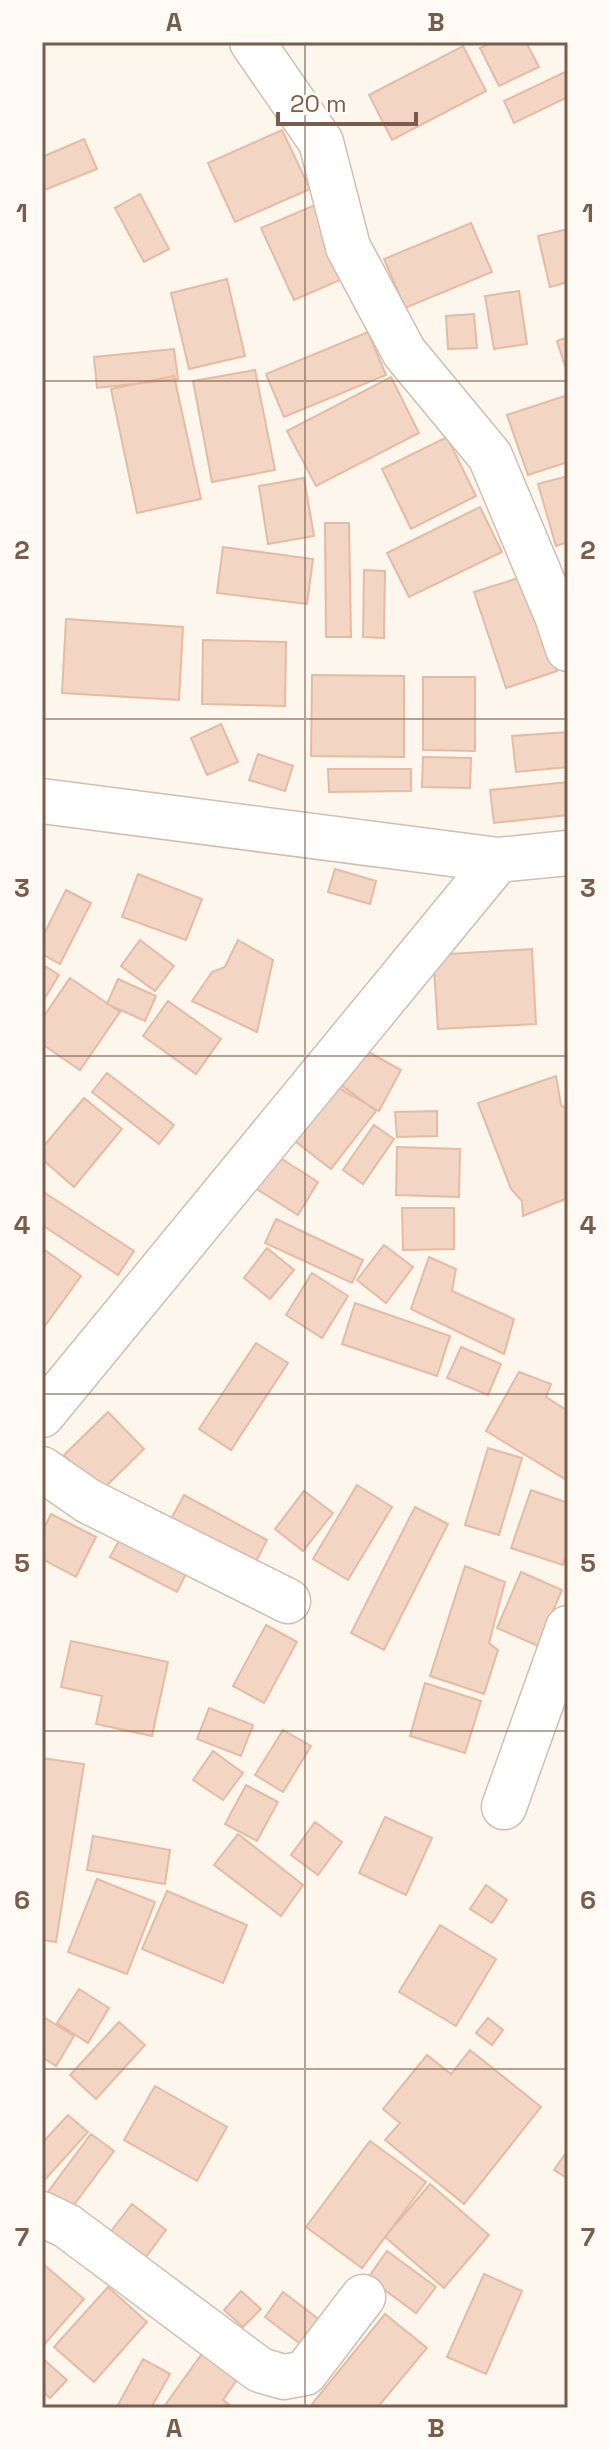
<svg xmlns="http://www.w3.org/2000/svg" width="610" height="2450" font-family="'Space Grotesk',sans-serif">
<style>
.building{fill:#f3d5c3;stroke:#e6bba3;stroke-width:2}
.lines{fill:none;stroke-linecap:round;stroke-linejoin:round}
.minor-casing{stroke:#d1beb0;stroke-width:47}
.minor{stroke:#fff;stroke-width:44}
.grid{fill:none;stroke:#7a5c4d;stroke-width:2;stroke-opacity:0.55}
.neatline{fill:none;stroke:#7a5c4d;stroke-width:3}
.grid-label{font-size:26px;text-anchor:middle;font-weight:bold;fill:#7a5c4d}
</style>
<rect width="100%" height="100%" fill="#fdf6ec"/>
<path class="building" d="M493,42h33l13,25 -40,19 -19,-38z
M463,46l23,45 -94,49 -23,-45z
M567,71l1,26 -54,26 -10,-22z
M282,130l28,59 -75,33 -27,-59z
M84,139l13,30 -55,22v-34z
M140,194l29,55 -25,13 -29,-54z
M315,205l32,72 -53,23 -33,-72z
M471,223l21,49 -87,36 -21,-49z
M568,229v53l-18,5 -12,-51z
M227,279l18,77 -56,13 -18,-76z
M519,291l8,53 -33,5 -9,-53z
M474,314l3,34 -29,1 -2,-33z
M368,332l18,43 -102,42 -18,-43z
M568,337v28l-3,1 -8,-25z
M174,349l4,30 -81,9 -3,-31z
M255,370l20,100 -63,12 -19,-101z
M174,376l27,123 -64,14 -26,-124z
M391,377l28,56 -103,53 -29,-55z
M568,395v67l-40,13 -21,-60z
M447,437l29,59 -65,33 -29,-60z
M568,476v66l-12,4 -18,-62z
M304,478l10,58 -46,8 -9,-58z
M480,507l22,45 -93,45 -22,-44z
M325,523h24l2,114h-25z
M223,547l90,12 -6,45 -90,-11z
M364,570l21,1 -1,67 -21,-1z
M525,576l32,95 -51,17 -32,-96z
M66,619l117,8 -4,73 -117,-7z
M203,640l83,2 -1,64 -83,-2z
M312,675l92,1v81l-93,-1z
M423,677h52v74l-52,-1z
M221,724l17,38 -31,13 -16,-37z
M568,732v35l-52,5 -4,-36z
M258,754l35,12 -8,25 -36,-11z
M423,757l48,1 -1,30 -48,-1z
M328,769h83v22l-82,1z
M568,782v33l-74,8 -4,-33z
M335,869l41,12 -6,23 -42,-12z
M138,874l64,25 -16,41 -64,-23z
M66,890l25,13 -31,61 -18,-10v-16z
M140,940l34,26 -19,25 -34,-25z
M238,940l35,20 -16,72 -65,-31 20,-29 13,-5z
M532,949l4,75 -98,5 -5,-74z
M42,964l17,11 -17,28z
M70,978l50,34 -40,58 -38,-26v-25z
M118,979l38,17 -11,25 -38,-17z
M168,1001l53,38 -25,35 -53,-38z
M341,1037l60,33 -22,41 -60,-34z
M107,1073l67,52 -15,19 -67,-52z
M556,1076l5,29 7,5v88l-45,18 -1,-15 -11,-12 -33,-86z
M336,1081l40,30 -45,58 -40,-31z
M84,1098l38,31 -48,58 -32,-28v-11z
M437,1111v25l-40,1 -2,-25z
M374,1125l20,14 -31,45 -20,-14z
M397,1147l63,2 -1,48 -63,-2z
M268,1150l50,32 -20,33 -51,-32z
M42,1191l92,60 -16,24 -76,-50z
M402,1208h52v41l-51,1z
M276,1219l87,41 -11,23 -87,-40z
M384,1245l29,22 -27,36 -29,-23z
M42,1248l39,28 -39,54z
M267,1248l27,22 -24,29 -26,-21z
M429,1257l27,12 -4,22 62,28 -10,35 -93,-45z
M312,1273l36,23 -26,42 -36,-23z
M355,1303l95,33 -13,40 -95,-32z
M256,1343l32,20 -57,87 -32,-21z
M461,1347l40,17 -13,31 -41,-17z
M519,1372l32,12 -5,13 22,14v63l-3,5 -79,-48z
M108,1412l36,37 -44,43 -36,-37z
M488,1448l34,10 -23,77 -34,-10z
M357,1485l35,22 -44,73 -35,-21z
M531,1490l37,13v46l-5,16 -52,-17z
M304,1491l29,22 -30,38 -28,-22z
M184,1495l83,45 -19,37 -84,-45z
M415,1507l33,17 -64,126 -33,-17z
M51,1514l45,23 -20,40 -34,-18v-27z
M122,1535l66,35 -11,22 -67,-35z
M465,1566l40,16 -16,61 9,7 -14,44 -54,-18z
M521,1572l41,18 -24,56 -41,-18z
M266,1625l31,17 -33,61 -31,-17z
M71,1641l97,21 -16,74 -56,-12 6,-28 -41,-9z
M425,1683l56,18 -16,52 -55,-17z
M209,1708l44,17 -12,31 -44,-17z
M283,1730l28,16 -28,46 -28,-17z
M213,1751l30,22 -20,27 -30,-20z
M42,1758l42,6 -28,178 -14,-2z
M246,1785l32,17 -21,39 -32,-17z
M385,1817l47,21 -26,57 -47,-22z
M315,1822l27,20 -24,33 -27,-20z
M238,1834l65,51 -22,31 -67,-51z
M93,1836l77,14 -5,34 -78,-14z
M97,1879l58,23 -28,72 -59,-22z
M486,1885l21,15 -15,23 -22,-14z
M167,1891l80,34 -24,58 -81,-34z
M440,1925l56,34 -40,67 -57,-34z
M79,1989l30,19 -21,35 -31,-20z
M42,2016l32,20 -18,30 -14,-9z
M488,2018l15,12 -11,15 -16,-12z
M119,2022l26,23 -49,54 -26,-24z
M470,2050l71,57 -77,97 -79,-64 15,-17 -17,-14 44,-54 24,19z
M155,2086l72,41 -30,54 -73,-41z
M68,2115l20,17 -46,51v-40z
M91,2134l23,17 -52,70 -20,-21z
M370,2141l56,41 -64,86 -56,-41z
M568,2150v29l-14,-9z
M430,2184l59,51 -45,53 -59,-51z
M132,2204l34,26 -32,43 -35,-26z
M387,2251l49,36 -20,26 -48,-35z
M42,2263l42,36 -42,48z
M484,2274l38,17 -36,83 -39,-17z
M108,2287l39,35 -53,60 -40,-35z
M241,2291l20,18 -18,18 -19,-17z
M283,2292l42,32 -18,25 -42,-32z
M385,2314l42,34 -50,60h-60l-5,-4z
M204,2351l35,26 -16,23 11,8h-71z
M42,2358l25,22 -17,18 -8,-7z
M143,2359l27,15 -19,34h-27l-6,-3z"/>
<g class="lines">
<defs>
<path id="minor" d="M252,42l69,100 27,105 56,105 86,104 67,160 11,33
M42,801l456,59 70,-7
M42,1415l456,-555
M42,1469l46,32 200,100
M504,1807l64,-179
M42,2214l25,12 193,144 24,7 21,-4 58,-76"/>
</defs>
<use href="#minor" class="minor-casing"/>
<use href="#minor" class="minor"/>
</g>
<path class="grid" d="M305,42v2366M42,381h526M42,719h526M42,1056h526M42,1394h526M42,1731h526M42,2069h526"/>
<rect width="610" height="2450" fill="none" stroke="#fffaf3" stroke-width="88"/>
<path d="M278 112v12h138v-12" fill="none" stroke="#7a5c4d" stroke-width="4"/>
<text x="290" y="112" font-size="24" fill="#7a5c4d" stroke="#fffaf3" stroke-width="6" paint-order="stroke">20 m</text>
<rect x="44" y="44" width="522" height="2362" class="neatline"/>
<g class="grid-label">
<text x="174" y="31">A</text>
<text x="436" y="31">B</text>
<text x="22" y="222">1</text>
<text x="588" y="222">1</text>
<text x="22" y="559">2</text>
<text x="588" y="559">2</text>
<text x="22" y="897">3</text>
<text x="588" y="897">3</text>
<text x="22" y="1234">4</text>
<text x="588" y="1234">4</text>
<text x="22" y="1572">5</text>
<text x="588" y="1572">5</text>
<text x="22" y="1909">6</text>
<text x="588" y="1909">6</text>
<text x="22" y="2246">7</text>
<text x="588" y="2246">7</text>
<text x="174" y="2437">A</text>
<text x="436" y="2437">B</text>
</g>
</svg>
